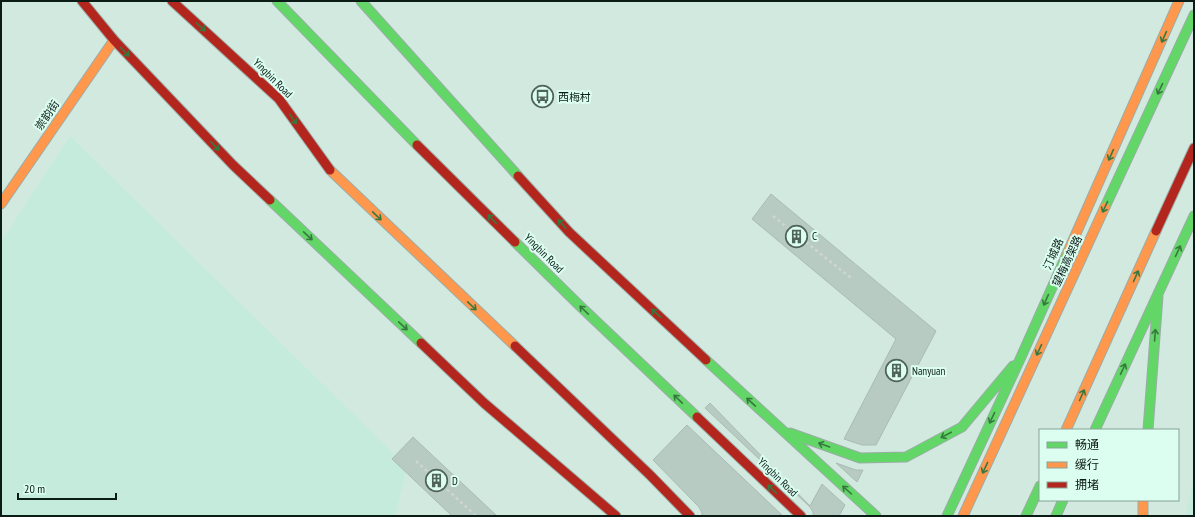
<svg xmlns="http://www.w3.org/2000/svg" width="1195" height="517" font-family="'PT Sans Narrow','Noto Sans SC',sans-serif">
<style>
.built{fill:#c5ebdd}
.building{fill:#b8cbc3;stroke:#a9bbb5}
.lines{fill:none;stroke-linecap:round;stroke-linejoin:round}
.fast-casing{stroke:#9bada6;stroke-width:11}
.slow-casing{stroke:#9bada6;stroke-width:11}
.jam-casing{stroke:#9bada6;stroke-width:11}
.path{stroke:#ced5d2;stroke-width:2.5;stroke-dasharray:3 3;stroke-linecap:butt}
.fast{stroke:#63d668;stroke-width:9}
.slow{stroke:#ff974d;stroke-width:9}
.jam{stroke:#b3261e;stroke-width:9}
.oneway{stroke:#37783f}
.labels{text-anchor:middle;stroke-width:4;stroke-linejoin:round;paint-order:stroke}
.street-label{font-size:11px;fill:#0b1b16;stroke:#dcfef1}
.poi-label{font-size:11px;fill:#0b1b16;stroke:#dcfef1;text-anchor:start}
</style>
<rect width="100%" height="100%" fill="#d2e9e0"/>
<path class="built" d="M70,136l337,331 -12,49h-394v-274z
M1194,475v41h-8z"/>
<path class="building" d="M771,194l165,137 -60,114h-14l-18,-6 52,-100 -144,-120z
M710,403l100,103 12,-22 23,21 -6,11h-26v-4l-3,-5 -105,-99z
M687,425l96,91h-81v-3l-3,-6 -46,-47z
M413,437l84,79h-45l-60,-57z
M836,463l20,7h7l-6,12z"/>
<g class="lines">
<defs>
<path id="fast" d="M277,1l140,144
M361,1l157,175
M270,200l151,143
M1105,207l89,-192
M515,242l65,64 117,111
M706,360l170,156
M1095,430l99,-214
M1148,430l10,-134
M790,433l70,25 46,-1 56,-30 51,-61
M947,516l74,-159 46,-103
M1026,516l14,-30
M1056,516l7,-16"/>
<path id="slow" d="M330,170l185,176
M1,204l113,-164
M1067,254l112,-253
M1066,430l90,-199
M1143,500v16
M963,516l142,-309"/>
<path id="jam" d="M82,1l32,39 119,125 37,35
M172,1l107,98 51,71
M417,145l98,97
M518,176l51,56 137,128
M1156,231l38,-83
M421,343l63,60 132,113
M515,346l135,129 40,41
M697,417l104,99"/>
</defs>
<use href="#fast" class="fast-casing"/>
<use href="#slow" class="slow-casing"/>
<use href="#jam" class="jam-casing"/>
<path class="path" d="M773,216l78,62
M416,461l60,55"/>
<use href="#fast" class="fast"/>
<use href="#slow" class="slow"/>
<use href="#jam" class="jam"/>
</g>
<defs><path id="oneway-shaft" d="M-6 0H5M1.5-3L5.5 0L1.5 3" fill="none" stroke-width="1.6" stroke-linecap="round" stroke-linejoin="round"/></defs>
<g class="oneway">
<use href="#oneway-shaft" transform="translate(201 27) rotate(42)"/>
<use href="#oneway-shaft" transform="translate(1164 37) rotate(114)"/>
<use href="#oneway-shaft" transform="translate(125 52) rotate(46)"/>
<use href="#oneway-shaft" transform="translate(1160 89) rotate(115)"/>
<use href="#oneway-shaft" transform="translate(293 119) rotate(55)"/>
<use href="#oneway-shaft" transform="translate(215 146) rotate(46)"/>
<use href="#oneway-shaft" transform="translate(1111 155) rotate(114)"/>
<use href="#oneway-shaft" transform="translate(1105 207) rotate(115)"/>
<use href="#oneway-shaft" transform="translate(377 216) rotate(44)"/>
<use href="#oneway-shaft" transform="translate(492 219) rotate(-135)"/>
<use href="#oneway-shaft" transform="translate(562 224) rotate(-132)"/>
<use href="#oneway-shaft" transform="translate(308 236) rotate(43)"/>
<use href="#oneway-shaft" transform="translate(1178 251) rotate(-65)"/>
<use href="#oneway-shaft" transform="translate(1136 276) rotate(-66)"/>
<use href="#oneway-shaft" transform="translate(1046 300) rotate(114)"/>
<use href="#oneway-shaft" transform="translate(472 306) rotate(44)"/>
<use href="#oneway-shaft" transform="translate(584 310) rotate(-136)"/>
<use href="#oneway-shaft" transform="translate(656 313) rotate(-137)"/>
<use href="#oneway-shaft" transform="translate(403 326) rotate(43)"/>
<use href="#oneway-shaft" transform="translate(1155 335) rotate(-86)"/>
<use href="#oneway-shaft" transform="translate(1039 350) rotate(115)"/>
<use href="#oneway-shaft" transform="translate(1123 369) rotate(-65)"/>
<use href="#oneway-shaft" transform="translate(1082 395) rotate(-66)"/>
<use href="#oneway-shaft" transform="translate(678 399) rotate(-136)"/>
<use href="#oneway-shaft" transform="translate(751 402) rotate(-137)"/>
<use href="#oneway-shaft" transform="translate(992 418) rotate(115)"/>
<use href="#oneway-shaft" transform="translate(946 435) rotate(152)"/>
<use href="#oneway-shaft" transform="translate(824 445) rotate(-160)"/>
<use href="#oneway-shaft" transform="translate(985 468) rotate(115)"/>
<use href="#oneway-shaft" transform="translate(772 489) rotate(-136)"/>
<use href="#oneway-shaft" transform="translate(847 490) rotate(-138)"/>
</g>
<defs>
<symbol id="bus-ring" viewBox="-11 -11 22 22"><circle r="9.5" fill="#dcfef1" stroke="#51635d" stroke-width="1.5"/><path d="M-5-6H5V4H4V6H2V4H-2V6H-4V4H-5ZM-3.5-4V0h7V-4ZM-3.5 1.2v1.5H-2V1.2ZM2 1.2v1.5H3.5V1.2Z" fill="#51635d"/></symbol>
<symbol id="building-ring" viewBox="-11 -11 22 22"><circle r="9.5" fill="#dcfef1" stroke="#51635d" stroke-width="1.5"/><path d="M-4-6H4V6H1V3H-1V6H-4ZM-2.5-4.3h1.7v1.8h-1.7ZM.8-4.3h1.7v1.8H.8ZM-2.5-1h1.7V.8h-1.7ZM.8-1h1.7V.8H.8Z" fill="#51635d"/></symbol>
</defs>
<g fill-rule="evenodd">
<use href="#bus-ring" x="530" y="84" width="25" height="25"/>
<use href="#building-ring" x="784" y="224" width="25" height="25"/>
<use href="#building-ring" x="884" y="358" width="25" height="25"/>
<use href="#building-ring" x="424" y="468" width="25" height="25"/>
</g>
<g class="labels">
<g class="street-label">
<text transform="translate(273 78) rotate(45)" y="4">Yingbin Road</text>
<text transform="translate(47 115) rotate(-56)" y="4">崇韵街</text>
<text transform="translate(544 253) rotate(45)" y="4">Yingbin Road</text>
<text transform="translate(1053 254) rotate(-66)" y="4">汀城路</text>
<text transform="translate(1067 261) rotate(-65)" y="4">望梅高架路</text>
<text transform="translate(778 477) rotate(44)" y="4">Yingbin Road</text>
</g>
<g class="poi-label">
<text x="558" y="101">西梅村</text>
<text x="812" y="240">C</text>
<text x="912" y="375">Nanyuan</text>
<text x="452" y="485">D</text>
</g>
</g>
<rect width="1195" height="517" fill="none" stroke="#0b1b16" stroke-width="4"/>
<rect x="1039" y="429" width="140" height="72" fill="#dcfef1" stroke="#88a399"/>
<rect x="1047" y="442" width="20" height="6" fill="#63d668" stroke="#88a399"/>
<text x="1075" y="449" font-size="12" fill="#0b1b16">畅通</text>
<rect x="1047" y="462" width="20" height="6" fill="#ff974d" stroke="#88a399"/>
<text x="1075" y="469" font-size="12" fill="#0b1b16">缓行</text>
<rect x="1047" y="482" width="20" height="6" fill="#b3261e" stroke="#88a399"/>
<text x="1075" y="489" font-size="12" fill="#0b1b16">拥堵</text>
<path d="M18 493v6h98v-6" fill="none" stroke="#0b1b16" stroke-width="2"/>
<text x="24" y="493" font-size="12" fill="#0b1b16" stroke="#dcfef1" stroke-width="3" paint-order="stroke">20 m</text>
</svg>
